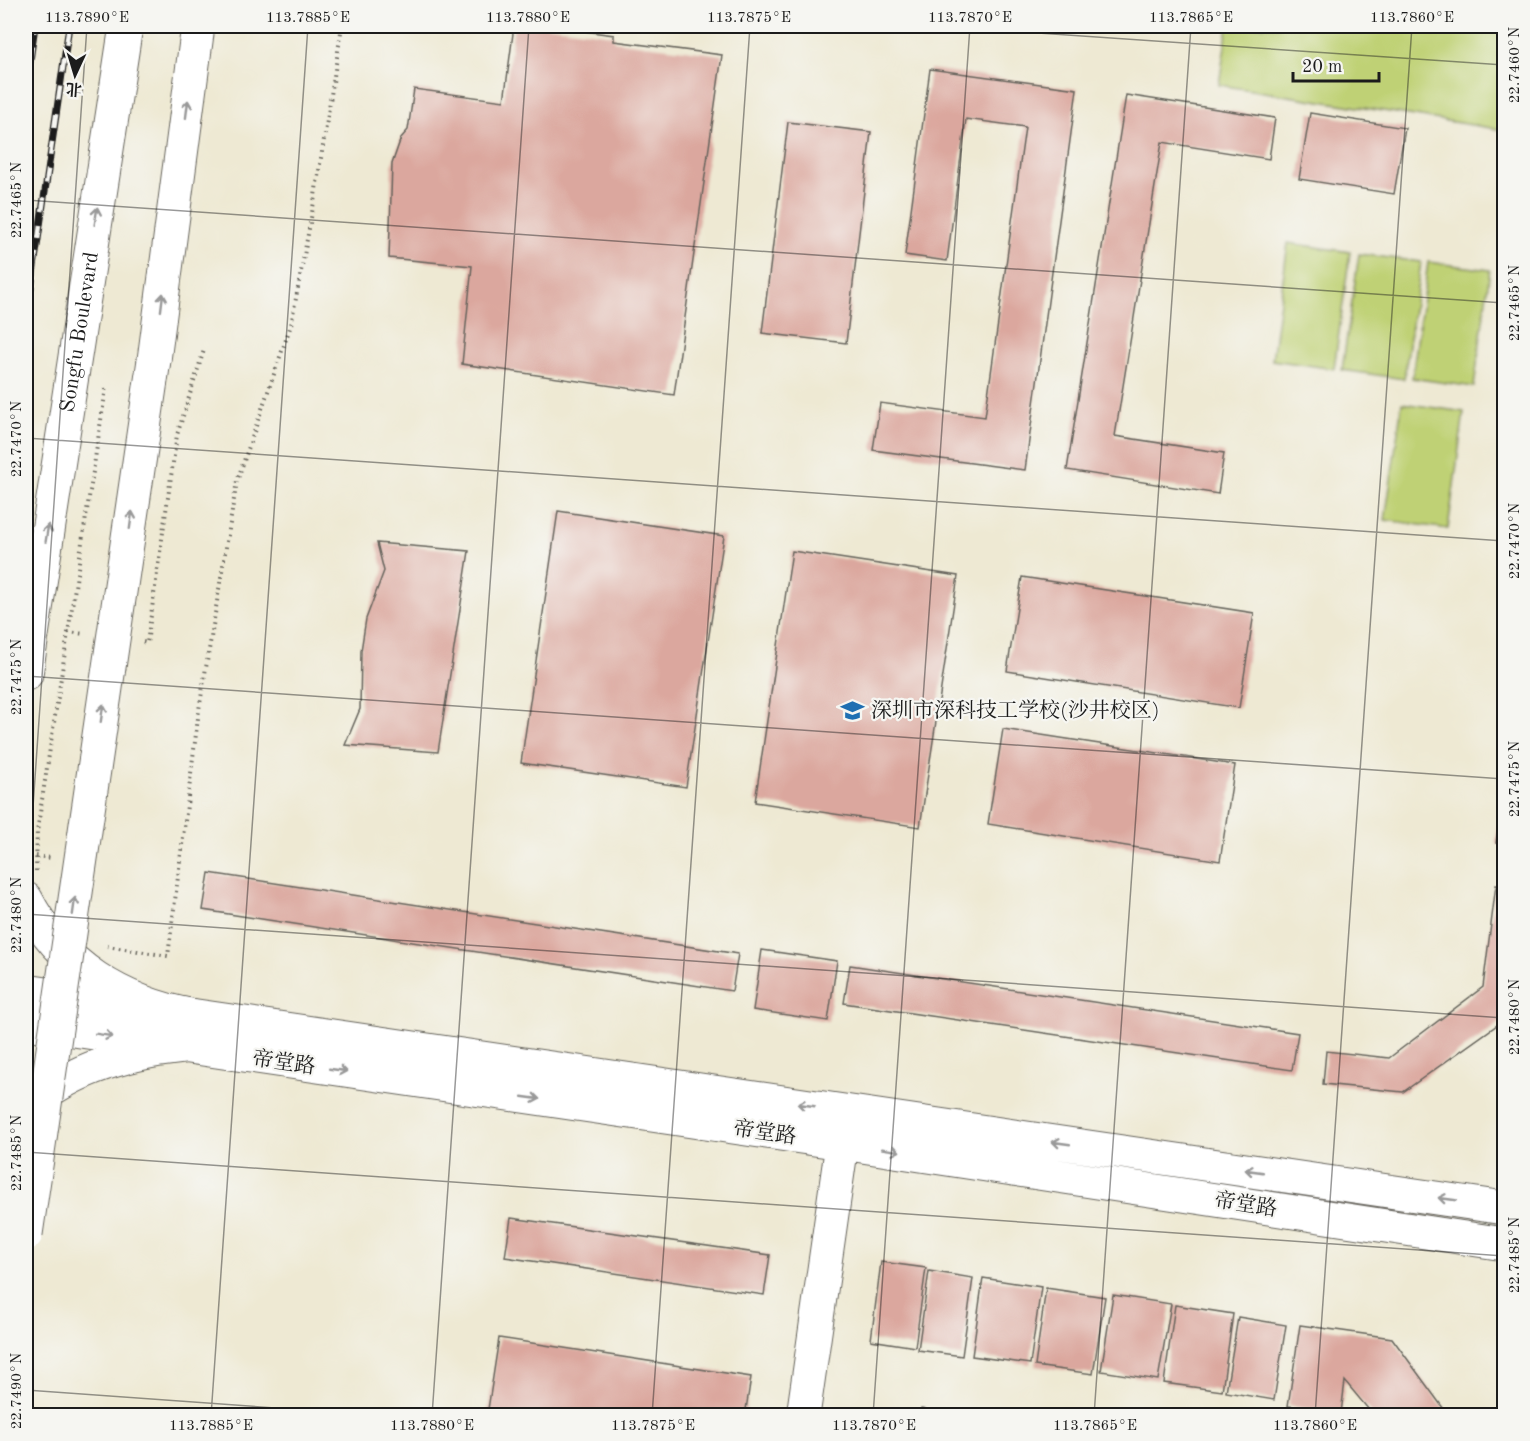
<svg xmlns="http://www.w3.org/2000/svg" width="1530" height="1441" font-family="'Old Standard TT','Noto Serif SC',serif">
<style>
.green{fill:#bfd174;stroke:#6e7648;stroke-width:1.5}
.building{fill:#dba79e}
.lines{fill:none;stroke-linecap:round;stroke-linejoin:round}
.street-casing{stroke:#66645c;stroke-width:35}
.secondary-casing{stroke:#66645c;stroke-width:35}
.primary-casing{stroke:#66645c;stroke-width:35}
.highway-casing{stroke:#66645c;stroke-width:35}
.path{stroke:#66645c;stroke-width:4;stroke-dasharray:1.5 4.5;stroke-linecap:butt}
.street{stroke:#fff;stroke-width:33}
.secondary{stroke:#fff;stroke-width:33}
.primary{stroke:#fff;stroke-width:33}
.highway{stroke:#fff;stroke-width:33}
.rail-casing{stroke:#1c1c1c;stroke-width:7}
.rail{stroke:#f6f6f2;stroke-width:4.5;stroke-dasharray:14;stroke-linecap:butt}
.highway-bridge-casing{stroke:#66645c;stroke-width:35;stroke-linecap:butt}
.highway-bridge{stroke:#fff;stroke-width:33}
.oneway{stroke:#999}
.ticks{fill:none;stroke:#1c1c1c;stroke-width:1.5;stroke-opacity:0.45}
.labels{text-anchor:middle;stroke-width:4.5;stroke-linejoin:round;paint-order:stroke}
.street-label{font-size:21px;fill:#1c1c1c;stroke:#f6f6f2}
.poi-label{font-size:21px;fill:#1c1c1c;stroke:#f6f6f2;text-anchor:start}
.neatline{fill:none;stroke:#1c1c1c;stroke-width:2}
.ticks-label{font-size:15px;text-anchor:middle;fill:#1c1c1c}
</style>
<rect width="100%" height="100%" fill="#f6f6f2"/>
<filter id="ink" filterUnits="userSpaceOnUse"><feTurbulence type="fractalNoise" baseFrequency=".0167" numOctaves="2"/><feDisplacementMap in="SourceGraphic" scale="12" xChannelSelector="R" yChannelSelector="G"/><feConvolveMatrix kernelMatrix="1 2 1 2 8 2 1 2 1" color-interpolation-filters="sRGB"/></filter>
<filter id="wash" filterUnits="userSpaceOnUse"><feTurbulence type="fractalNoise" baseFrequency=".008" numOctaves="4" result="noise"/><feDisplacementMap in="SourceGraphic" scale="24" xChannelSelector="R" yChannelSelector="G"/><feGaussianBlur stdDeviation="1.35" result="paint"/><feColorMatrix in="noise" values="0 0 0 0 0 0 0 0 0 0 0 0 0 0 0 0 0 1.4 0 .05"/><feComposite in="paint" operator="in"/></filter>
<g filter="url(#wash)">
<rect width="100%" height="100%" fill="#eee9d3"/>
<path class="green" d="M1228,26h276v104l-285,-45z
M1288,243l62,9 -16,117 -62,-9z
M1359,254l62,8 -17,117 -62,-9z
M1428,262l62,8 -16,117 -62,-9z
M1402,403l62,9 -16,117 -63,-9z"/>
<g id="blocks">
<path class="building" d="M514,26h32l68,9v6l108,14 -48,340 -212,-31 10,-98 -83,-8 3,-94 9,-26 7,-8 6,-41 90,12z
M930,69l147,20 -52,381 -152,-20 7,-47 105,14 40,-290 -59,-8 -19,142 -42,-6z
M1126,95l149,23 -6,41 -107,-17 -47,294 109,17 -6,41 -151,-24z
M1310,113l95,15 -11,66 -95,-15z
M788,122l83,10 -25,211 -84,-10z
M558,511l166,25 -38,251 -165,-24z
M377,543l92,8 -31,201 -93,-7 15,-36 1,-58 5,-32 18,-48z
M792,551l166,25 -38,251 -165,-25z
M1022,577l232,36 -15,95 -232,-37z
M1003,729l232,36 -15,96 -232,-37z
M1503,798h1v46l-8,-1z
M209,873l529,81 -6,37 -529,-81z
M1496,885l8,1v134l-101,72 -80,-8 3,-33 63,7 94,-71z
M762,950l75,11 -9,60 -75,-11z
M850,965l448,68 -6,37 -448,-67z
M511,1218l259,37 -6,40 -259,-38z
M881,1262l45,6 -11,79 -44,-7z
M929,1271l44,7 -11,78 -44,-6z
M983,1278l58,9 -11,77 -58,-8z
M1046,1288l59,9 -12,77 -58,-8z
M1113,1295l58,9 -13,76 -57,-9z
M1175,1305l58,9 -11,77 -58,-8z
M1238,1317l48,8 -12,75 -48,-8z
M1300,1325l92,13 57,78h-75l-29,-35 -4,32 -53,-7z
M499,1338l252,39 -6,39h-258z
M921,1409l38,5v2h-39z"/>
</g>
</g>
<g filter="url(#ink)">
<use href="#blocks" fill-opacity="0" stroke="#66645c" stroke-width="1.5"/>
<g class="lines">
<defs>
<path id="street" d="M803,1416l43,-300"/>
<path id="secondary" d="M26,991l1478,217
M26,1023l816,120 662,101"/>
<g id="primary">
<path id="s1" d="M26,674l100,-648"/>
<path d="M26,899c34,67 96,104 168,117"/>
<path d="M26,1109c43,-40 100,-56 157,-62"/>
</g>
<path id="highway" d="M154,360l44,-334"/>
</defs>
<use href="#street" class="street-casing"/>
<use href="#secondary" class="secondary-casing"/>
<use href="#primary" class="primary-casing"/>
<use href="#highway" class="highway-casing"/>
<path class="path" d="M68,632l17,2
M143,642l4,1 30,-208 27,-85
M36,856l15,2
M36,871l1,-39 69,-444
M107,946l61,10 31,-246 38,-229 54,-156 23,-123 28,-176"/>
<use href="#street" class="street"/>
<use href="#secondary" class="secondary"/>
<use href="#primary" class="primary"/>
<use href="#highway" class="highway"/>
<defs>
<path id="rail" d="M26,88l9,-62
M26,322l43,-296"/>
</defs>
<use href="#rail" class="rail-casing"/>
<use href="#rail" class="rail"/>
<defs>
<path id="highway-bridge" d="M26,1234l128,-874"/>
</defs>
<use href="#highway-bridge" class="highway-bridge-casing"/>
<use href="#highway-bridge" class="highway-bridge"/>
</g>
<defs><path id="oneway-shaft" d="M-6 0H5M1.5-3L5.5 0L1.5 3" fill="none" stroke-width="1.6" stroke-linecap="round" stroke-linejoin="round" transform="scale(1.5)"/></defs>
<g class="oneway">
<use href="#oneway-shaft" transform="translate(187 109) rotate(-83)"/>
<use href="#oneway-shaft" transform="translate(96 216) rotate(-81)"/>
<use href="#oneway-shaft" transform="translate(162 302) rotate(-83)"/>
<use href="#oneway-shaft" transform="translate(131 520) rotate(-82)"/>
<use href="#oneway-shaft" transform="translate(47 533) rotate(-81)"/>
<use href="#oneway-shaft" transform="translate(102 713) rotate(-82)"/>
<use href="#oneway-shaft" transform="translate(74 906) rotate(-82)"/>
<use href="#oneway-shaft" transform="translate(104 1035) rotate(9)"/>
<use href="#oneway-shaft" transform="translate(338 1070) rotate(8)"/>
<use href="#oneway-shaft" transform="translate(531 1098) rotate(8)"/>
<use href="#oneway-shaft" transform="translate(806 1105) rotate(-172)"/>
<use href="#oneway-shaft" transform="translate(1061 1143) rotate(-172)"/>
<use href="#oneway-shaft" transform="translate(891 1150) rotate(9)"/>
<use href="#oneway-shaft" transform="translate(1254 1171) rotate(-172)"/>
<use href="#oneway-shaft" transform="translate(1447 1199) rotate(-172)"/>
</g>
</g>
<path class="ticks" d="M936,26l568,39M26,200l1478,103M26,438l1478,103M26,676l1478,103M26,908l61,-882M26,914l1478,104M26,1152l1478,104M26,1390l360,26M211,1416l97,-1390M432,1416l97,-1390M652,1416l98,-1390M873,1416l97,-1390M1094,1416l97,-1390M1315,1416l97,-1390"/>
<defs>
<symbol id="school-bare" viewBox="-9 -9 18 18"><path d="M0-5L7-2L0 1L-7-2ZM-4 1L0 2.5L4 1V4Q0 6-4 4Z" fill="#1f6fb2" stroke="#f6f6f2" stroke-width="2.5" paint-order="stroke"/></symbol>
</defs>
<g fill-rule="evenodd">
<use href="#school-bare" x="836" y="694" width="33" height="33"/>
</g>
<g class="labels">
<g class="street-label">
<text dy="7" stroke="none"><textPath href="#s1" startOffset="346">Songfu Boulevard</textPath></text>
<text transform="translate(284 1062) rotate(8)" y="7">帝堂路</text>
<text transform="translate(765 1132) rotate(8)" y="7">帝堂路</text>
<text transform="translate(1246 1204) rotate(9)" y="7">帝堂路</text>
</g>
<g class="poi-label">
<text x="871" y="717">深圳市深科技工学校(沙井校区)</text>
</g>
</g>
<rect width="1530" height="1441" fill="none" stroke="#f6f6f2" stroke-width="66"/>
<g transform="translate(75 75) rotate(184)" stroke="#f6f6f2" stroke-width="4.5" paint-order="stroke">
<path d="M0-4.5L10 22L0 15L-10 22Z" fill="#1c1c1c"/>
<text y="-9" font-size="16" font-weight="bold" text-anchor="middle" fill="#1c1c1c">北</text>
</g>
<path d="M1293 72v9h86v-9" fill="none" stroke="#1c1c1c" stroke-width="3"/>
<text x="1302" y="72" font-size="18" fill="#1c1c1c" stroke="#f6f6f2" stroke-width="4.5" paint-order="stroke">20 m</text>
<rect x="33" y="33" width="1464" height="1375" class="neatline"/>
<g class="ticks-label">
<text x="87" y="22">113.7890°E</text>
<text x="308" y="22">113.7885°E</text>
<text x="528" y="22">113.7880°E</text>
<text x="749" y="22">113.7875°E</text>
<text x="970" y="22">113.7870°E</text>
<text x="1191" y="22">113.7865°E</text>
<text x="1412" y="22">113.7860°E</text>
<text transform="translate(1514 65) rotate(-90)" y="5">22.7460°N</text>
<text transform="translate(16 200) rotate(-90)" y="5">22.7465°N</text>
<text transform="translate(1514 303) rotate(-90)" y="5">22.7465°N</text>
<text transform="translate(16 439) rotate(-90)" y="5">22.7470°N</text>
<text transform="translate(1514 541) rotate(-90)" y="5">22.7470°N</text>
<text transform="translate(16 677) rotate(-90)" y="5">22.7475°N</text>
<text transform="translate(1514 779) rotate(-90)" y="5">22.7475°N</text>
<text transform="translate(16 915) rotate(-90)" y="5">22.7480°N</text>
<text transform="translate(1514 1017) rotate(-90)" y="5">22.7480°N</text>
<text transform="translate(16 1153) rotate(-90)" y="5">22.7485°N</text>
<text transform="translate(1514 1255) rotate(-90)" y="5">22.7485°N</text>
<text transform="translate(16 1391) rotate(-90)" y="5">22.7490°N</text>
<text x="211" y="1430">113.7885°E</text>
<text x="432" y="1430">113.7880°E</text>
<text x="653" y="1430">113.7875°E</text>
<text x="874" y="1430">113.7870°E</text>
<text x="1095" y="1430">113.7865°E</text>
<text x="1315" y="1430">113.7860°E</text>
</g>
</svg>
